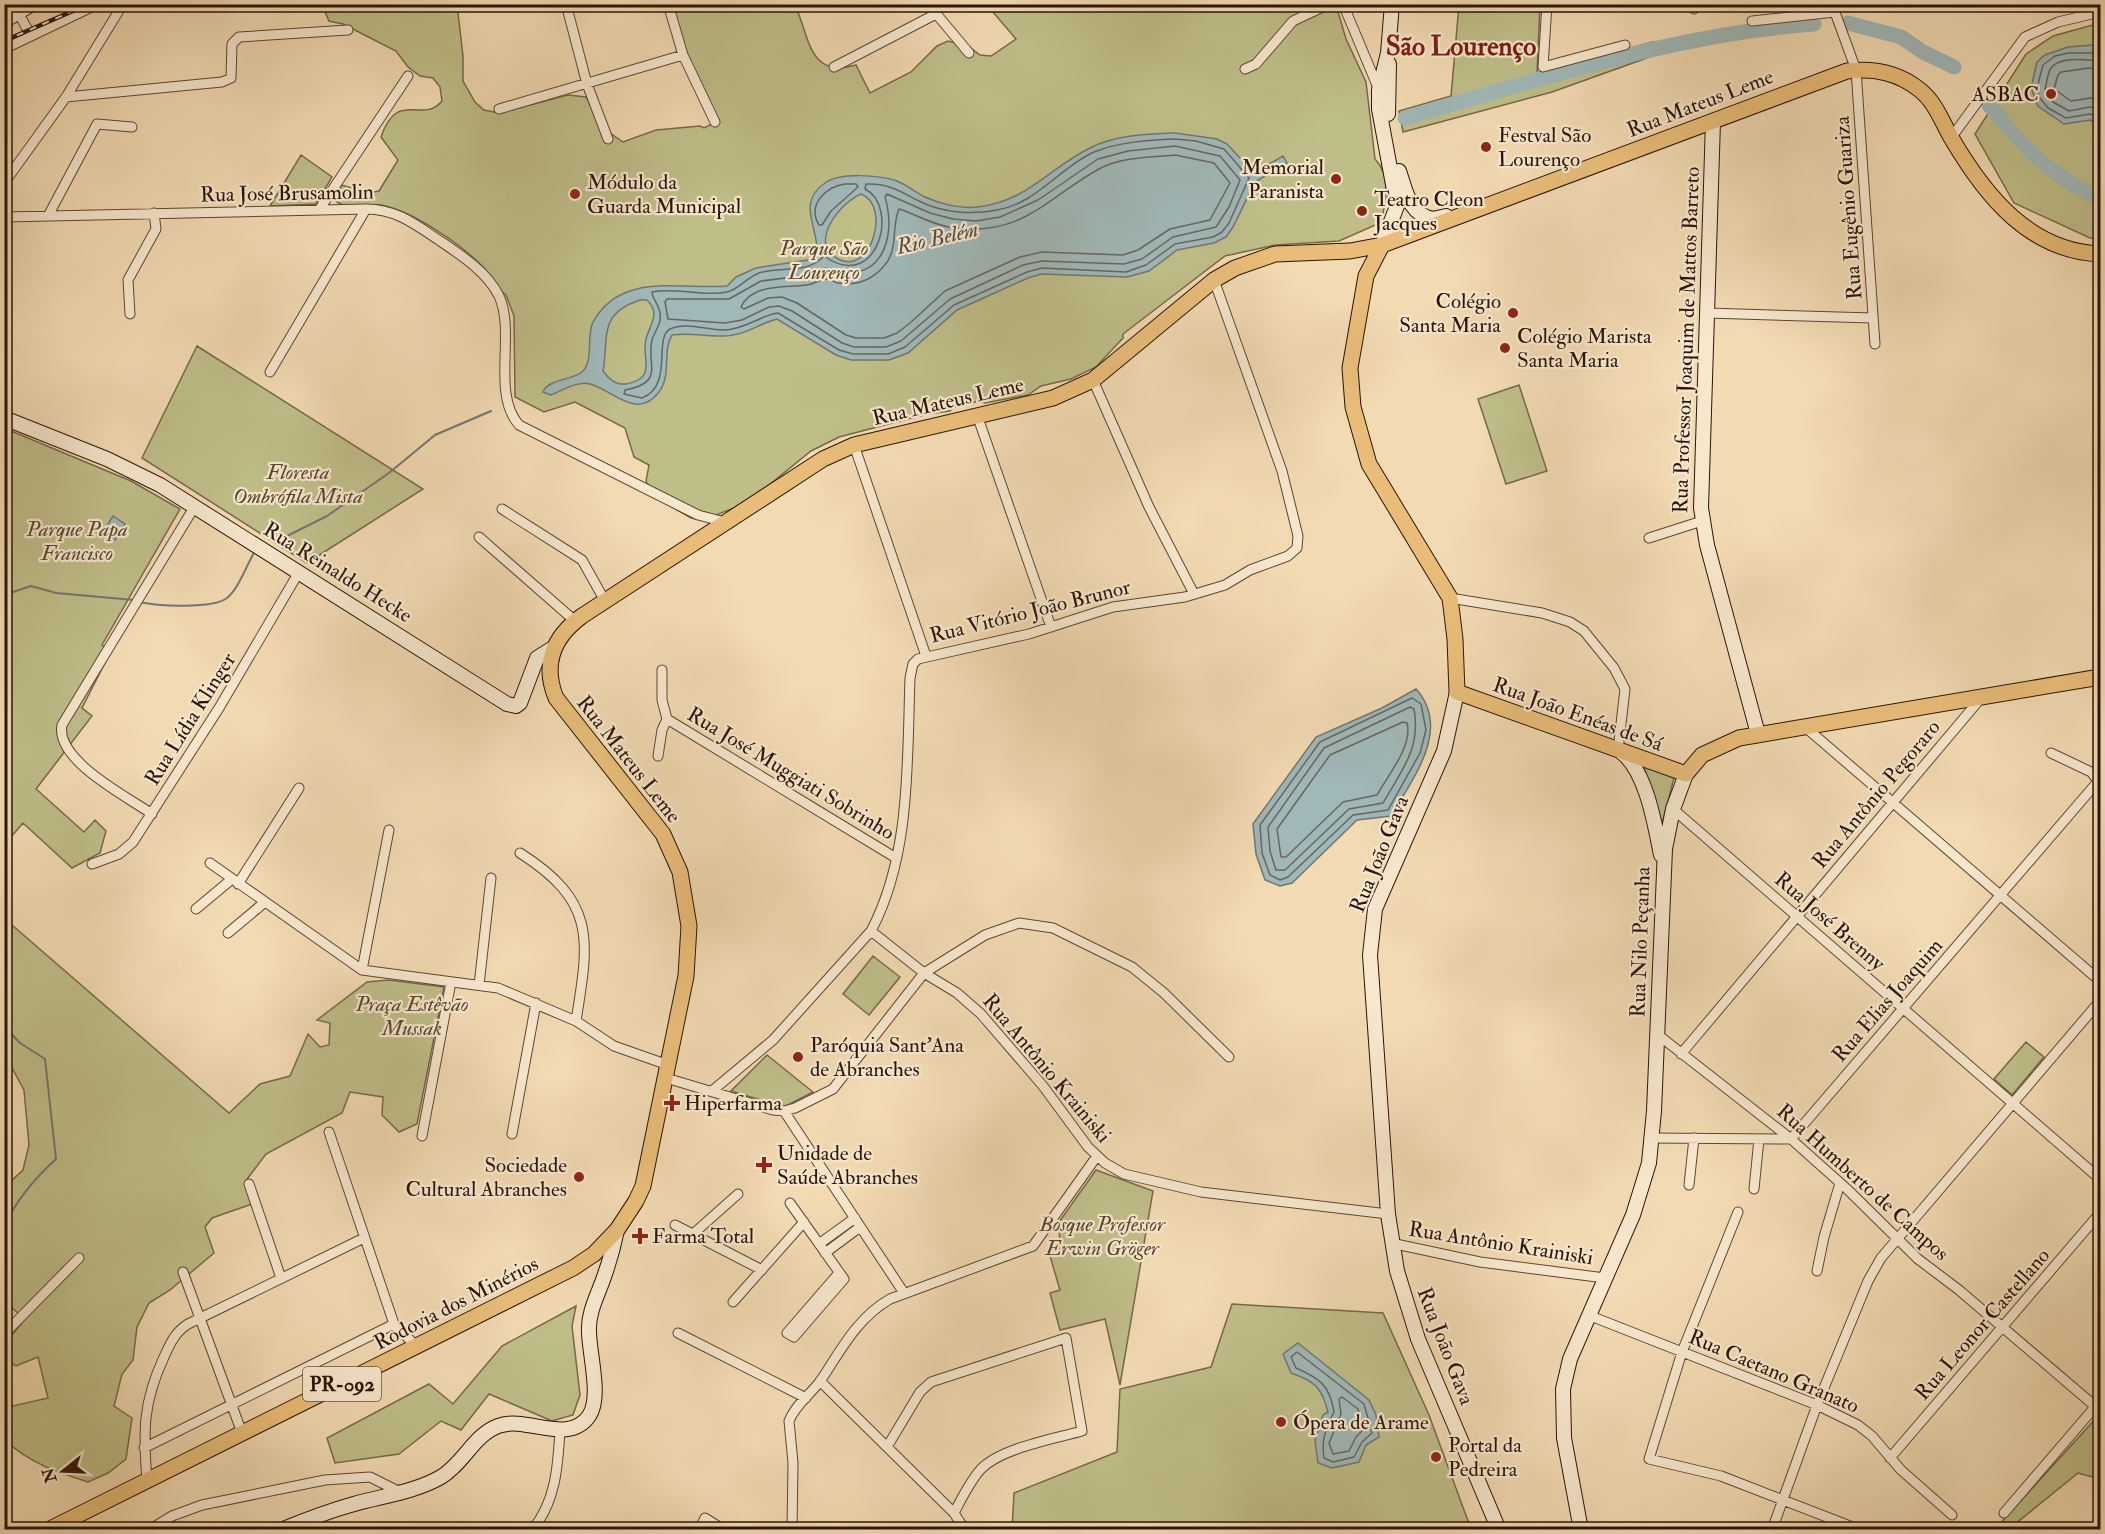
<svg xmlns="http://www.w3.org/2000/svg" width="2105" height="1534" font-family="'IM FELL Double Pica',serif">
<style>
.green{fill:#bfbe89;stroke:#756949;stroke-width:1.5}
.water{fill:#a0b8b8;stroke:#717672;stroke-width:1.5;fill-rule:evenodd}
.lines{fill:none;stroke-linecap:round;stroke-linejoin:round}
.shore{stroke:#666660;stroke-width:1.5}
.stream{stroke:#717672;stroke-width:2}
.river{stroke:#a0b8b8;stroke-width:15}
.street-casing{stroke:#5d4633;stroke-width:11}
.secondary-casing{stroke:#2b1409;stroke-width:16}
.primary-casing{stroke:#2b1409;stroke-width:17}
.street{stroke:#f7e7cd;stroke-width:9}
.secondary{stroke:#f7e7cd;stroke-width:14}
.primary{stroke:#e9bd79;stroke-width:15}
.rail-casing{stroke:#2b1409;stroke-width:4.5}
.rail{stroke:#f7e7cd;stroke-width:2;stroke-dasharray:7;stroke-linecap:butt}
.poi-dot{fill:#8f2418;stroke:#f7e7cd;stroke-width:2}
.labels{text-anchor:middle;stroke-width:4.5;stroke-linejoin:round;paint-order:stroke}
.shield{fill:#f7e7cd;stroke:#685344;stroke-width:1.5}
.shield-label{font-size:20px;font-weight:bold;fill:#2b1409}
.poi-label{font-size:21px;fill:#2b1409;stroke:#f7e7cd;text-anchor:start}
.street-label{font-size:21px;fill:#2b1409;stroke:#f7e7cd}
.park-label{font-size:21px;font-style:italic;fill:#57472f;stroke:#f7e7cd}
.water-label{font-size:22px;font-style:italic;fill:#544d46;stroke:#f7e7cd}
.district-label{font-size:27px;font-weight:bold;fill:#7a1f14;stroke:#f7e7cd}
</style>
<rect width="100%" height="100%" fill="#f2dab2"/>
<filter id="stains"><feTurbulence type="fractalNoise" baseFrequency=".00333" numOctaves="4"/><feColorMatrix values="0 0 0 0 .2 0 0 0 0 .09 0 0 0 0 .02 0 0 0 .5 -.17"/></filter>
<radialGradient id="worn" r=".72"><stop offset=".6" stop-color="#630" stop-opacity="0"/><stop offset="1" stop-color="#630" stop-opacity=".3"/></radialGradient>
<path class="green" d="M322,5h135l6,51v25l12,21 9,8 15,3 69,-18 18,2 17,31 20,14 33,-12 44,-4 4,2 8,-4 -42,-119h125c15,32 13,74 61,60l14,28 41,-21 26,-26 11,-5 20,5 12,9 11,1 25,-17 -29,-34h349l10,34 20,43 9,77c16,16 12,44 5,64l-41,18 -64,4 -50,11 -102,78v4l-27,29 -25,12 -30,7 -13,9 -43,8 -6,-2 -25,6 -4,4 -23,3 -88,23 -28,14 -64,52 -44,17 -12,-2 -36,-21 -9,-16 3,-16 -15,-8 -9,-29 -50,-26 -31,10 -29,-15 -1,-81 -8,-21c-9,-4 -15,-20 -23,-28 -18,-19 -48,-39 -71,-51 -10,-5 -20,-9 -31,-11 -15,-2 -38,7 -48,-7l9,-13 27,8 10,-2 19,-31 -17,-23c17,-49 41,-12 61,-36l-2,-14 -7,-9 -13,-2 -12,-9 -12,-16 -53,-27 -14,-3z
M1459,5h81l-3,68 116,-31 5,12 -106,38 -149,40 -4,-21 52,-15z
M2100,23v216l-10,-1 -76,-35 -39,-69 51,-80 27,-18z
M301,155l31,22 -16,27 -46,2z
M197,346l226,143 -116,74 -165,-105z
M1519,385l28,86 -41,13 -28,-85z
M4,428l127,53 49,28 -78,136 9,6 -29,57 10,8 -56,73 48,43 11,-12 11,11 -6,22 -28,15 -49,-45 -18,21z
M1643,764l31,14 -12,46z
M5,919l224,194 31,-29 30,-8 18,-42 12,13 9,-2 1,-22 -13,-3 50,-38 22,-2 55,7 -27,137 -18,8 -17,-17 1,-18 -33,-5 -8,21 -76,41 -21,28 7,22 -40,14 -7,9 9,26 -44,37 -21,13 -12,24 -4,33 -11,14 -8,32 18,12 -6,41 -18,14 -20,9c-31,-10 -59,-19 -83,-42l3,-33 40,-9 -10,-41 -22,9 -11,-7 -1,-14 21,-26 -20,-17v-103l4,-16 14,-13 6,-25 -5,-55 -19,-35z
M873,956l27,21 -31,38 -26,-21z
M2026,1042l18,15 -32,38 -18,-16z
M767,1055l46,37 -29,15 -53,-16z
M1096,1170l57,21 -33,194 -15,-66 -45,11 -10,-37 10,-3 -10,-34 10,-6 -1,-28z
M1232,1304l151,9 46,102 42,114 -459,1 2,-37 103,-41 3,-63 91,-22z
M576,1306l-4,20 8,69 -7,20 -21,6 -63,-27 -28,36 -20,-9 -42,33 -64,9 -8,-25 102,-54 24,20 49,-58z
M2100,1414v65l-22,-6 -69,56h-14z"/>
<path class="water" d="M2093,45l7,3v77l-10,-5 -26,4 -26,-18 -7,-18 6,-26 8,-7 23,-8z
M1175,133l42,6 10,5 27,29 29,-17 4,7 -32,19 -22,45 -7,10 -12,6 -37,7 -28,21 -22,6 -86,-3 -13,4 -71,32 -49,43 -19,7h-38l-15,-5 -59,-36c-19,5 -33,17 -53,17 -18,1 -34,-4 -52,-1 -10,16 0,40 -13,57 -22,29 -46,-2 -69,-8 -11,-4 -29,7 -39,11l-8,-3c6,-14 30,-11 40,-21 11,-12 3,-35 10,-49 28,-51 88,-32 134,-36l9,-9 20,-9 58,-9c12,-23 -22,-54 11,-76 16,-11 54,-8 72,-2 10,4 18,11 28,16 15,7 36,12 53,10 50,-6 71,-39 112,-59 25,-13 58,-14 85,-15zM861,194c30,11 11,82 -23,65 -31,-16 3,-57 23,-65zM640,300h7c14,14 3,24 -1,39 -5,20 12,39 -20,45 -11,1 -17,-5 -23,-13 6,-35 -5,-57 37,-71z
M113,516l12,8 -10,16 -12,-8z
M1416,689c36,40 -3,89 -25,127l-34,4 -65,63 -12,3 -15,-6 -9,-26 -3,-30 63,-87 66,-29z
M1298,1343l71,57 7,15 3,22 -13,8 -7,17 -27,6 -14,-5 -3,-22 8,-26 5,-3c-6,-24 -13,-31 -37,-39l-8,-19z"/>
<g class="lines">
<path class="shore" d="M2100,53h-31l-14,3 -12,9 -6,23 2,9 9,11 18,10 24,-4 10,4
M2100,61c-12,-1 -43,-6 -50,9 -3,5 -3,13 -5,19l8,13 16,9 21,-4 10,3
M2100,70l-11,-2 -28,4 -3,3 -4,14 17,12 19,-3 10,3
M1175,139l21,2 28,8 25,29 -20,45 -7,9 -9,5 -38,7 -29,21 -20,7 -84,-4 -15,4 -73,33 -49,42 -17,7h-35l-14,-4 -61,-37c-17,2 -32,16 -53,17 -16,1 -39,-9 -55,-1 -17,9 4,57 -28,69l-18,-4 1,-4c41,-8 21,-25 27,-50 3,-10 10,-16 8,-27 -1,-8 -8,-15 -8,-21 24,-5 51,5 75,0 11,-2 19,-14 32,-19 23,-7 47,2 65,-17 54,38 76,-50 41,-67l1,-5c23,-1 35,8 55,18 23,11 51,13 76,8 39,-6 63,-43 97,-58 25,-10 55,-12 81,-13z
M1175,146l45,10 20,24 -11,27 -13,20 -43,10 -31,22 -18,5 -82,-3 -19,4 -73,34 -49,42 -15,6h-32l-12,-4 -50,-32 -13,-5 -10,1 -27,13 -17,3 -57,-4 -3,-17 2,-3h62l32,-18 49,-6 15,-7c53,20 73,-26 60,-71l2,-3 43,19 23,6 23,2 24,-4 38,-17 60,-41 30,-8z
M1175,155l39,8 16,20 -20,37 -40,9 -32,21 -15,5 -81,-3 -22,5 -75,34 -35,32 -13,10 -13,5h-28l-10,-3 -49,-32 -15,-6 -14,1 -24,11 -3,-2c11,-24 44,-19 66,-22 7,-1 12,-5 18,-6 4,-1 9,3 13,4 18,3 34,-3 46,-17 15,-16 7,-40 15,-57 19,6 35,17 56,19 69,8 91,-30 144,-59 21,-12 52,-12 76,-14z
M845,184h11l2,3 -27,24 -9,14h-3c-12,-20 6,-38 26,-41z
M1412,698l9,6 5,26 -6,23 -32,57 -35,5 -65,62 -8,3 -10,-5 -8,-22 -2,-28 60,-83z
M1410,707l4,2c7,39 -12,61 -31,94l-34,6 -64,61h-9l-6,-19 -2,-24 56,-79z
M1403,722l4,1c6,23 -19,52 -30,72l-34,7 -57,55h-5l-4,-28 53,-74z
M1297,1352l67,52 8,29 -10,9 -8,15 -21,5 -9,-4c-3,-19 2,-30 10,-46 -4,-27 -15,-34 -38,-44l-5,-11z
M1342,1397l16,12 6,20 -8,8 -7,14 -16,3 -4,-11 12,-29 -2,-15z"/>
<path class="stream" d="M279,540l48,-24 62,-43 46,-38 56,-24
M4,595l27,-9 25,7 78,7
M139,602c18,4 74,7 88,-4 12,-10 19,-32 27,-45
M4,1026l16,17 25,16 11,100c-22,20 -39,40 -52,67"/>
<path class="river" d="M1848,23l53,14 22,15 31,15
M1989,105c38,46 56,67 111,94
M1405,118c134,-38 269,-84 409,-94"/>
<defs>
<path id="street" d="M566,4l21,80 21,55
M668,4l15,51 32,67
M928,4l41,49
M1343,4l36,86
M1547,4l-4,63 82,-22
M1693,4l1,5
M1832,4l24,66 19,274
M19,14l12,22
M1752,21l83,-9
M4,49l94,-45
M834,67l102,-53
M1245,69l11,-5 37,-43 36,-17
M66,97l156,-15 9,-4 1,-34 7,-7 109,-7
M499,109l184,-54
M1951,138l74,-101 33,-15 42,-10
M4,183l62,-86 57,-93
M319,210l89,-134
M48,216l49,-92 35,3
M4,217l362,-8c30,0 49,15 74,32 21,14 47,31 59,55 17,37 -8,97 20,129l179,90 27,7
M1707,313l166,5
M130,314l-2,-34 28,-51 -2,-16
M270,372l96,-163
M1093,380l56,127 45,87
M977,415l74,212
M854,445l72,211
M502,509l80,51 23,41
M479,537l96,84
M1649,538l53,-17
M1450,598l92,15 28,9 14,9 30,37 11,21 -7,61
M667,719l229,139
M1804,726l296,255
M2051,753l40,19 9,11
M658,756l4,-26 5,-11 -5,-19v-30
M1673,809l427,370
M152,814c-26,-18 -97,-54 -90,-89l133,-219
M520,853c77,49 69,87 56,168
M210,863l152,107 136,18 78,33 38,25 54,19
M92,864l27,-10 14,-12 86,-134 80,-136
M238,884l61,-96
M196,909l36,-30
M871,931l53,42 33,20 24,21 62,72 45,61 17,16 19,11 77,18 187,22
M228,933l37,-31
M362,970l27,-140
M479,985l12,-107
M1657,1034l134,105 56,50 71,70 41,31 137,117
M1681,1054l300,-356
M666,1078l107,32 11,1 11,-3 38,-19 91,-116 61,-38 34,-12 34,5 79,39 32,26 65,64
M712,1091l61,-51 98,-109c40,-75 36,-170 39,-253l3,-14 5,-5 111,-25 84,-27 72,-10 40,-12 25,-15 38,-14 9,-8 1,-12 -16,-65 -68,-191
M784,1111l120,182
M329,1132l65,192 23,23
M512,1134l24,-131
M422,1136l29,-154
M1652,1138l139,1 309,-360
M249,1184l32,94
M1689,1185l5,-47
M1754,1189l5,-50
M790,1203c18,25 36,51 54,76l-50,58 -7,-4 52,-60
M1738,1212l-56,140 -33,107 72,17 134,52
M675,1225l87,45
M693,1234l45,-40
M1391,1243l89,19 125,16
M819,1244l36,-26
M825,1253l35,-26
M1817,1271l7,-34 16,-54
M183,1272l59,161
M733,1302l71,-80
M1588,1315l229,90 41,20 14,11 29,34 51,45
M678,1333l128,65
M4,1334l75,-76
M820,1381l134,132 11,17
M887,1447l33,-55 11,-10 135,-44 16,93c-28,8 -81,17 -101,38 -11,12 -19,29 -27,44
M144,1448l250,-124
M1890,1458l210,-245
M147,1480c-4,-49 -4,-78 17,-123 6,-13 11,-25 24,-33l176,-86
M2004,1513l96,-112
M149,1530l23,-14 30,-11 123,-25 45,-3 30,15
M532,1530c24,-28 26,-65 28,-100
M699,1530l6,-12 19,12
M792,1530l1,-67 -4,-42c6,-16 22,-27 32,-41 20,-30 36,-62 69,-81l143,-53 64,-90
M1772,1530l45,-125 51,-124 13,-23 219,-257"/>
<path id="secondary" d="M4,21l28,-17
M1388,114l1,-50
M1713,121l-12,387 6,37 51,189
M1399,171c7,20 10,44 34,48l13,-3
M1382,245l15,-39 -18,-97v-19l9,-37 4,-49
M4,418l103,41 53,26 347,219 9,2 4,-3 17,-45 16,-10
M1457,692l-13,59 -69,158 -5,46 18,259 9,57 21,68 81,191
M1621,752c25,18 34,73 40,103
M281,1530c24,-10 48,-19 73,-26 28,-8 61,-12 87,-27 22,-13 33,-42 57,-51 29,-11 70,20 91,-10 13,-19 0,-62 0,-85 -1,-20 10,-38 16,-57 5,-14 9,-29 12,-44
M1581,1530l-17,-92 -1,-49 7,-30 63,-144 16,-52 5,-52 11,-262 8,-40 13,-35"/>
<path id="primary" d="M1382,245l-16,31 -16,92 3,39 16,57 81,134 5,41 2,53 229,82 16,-19 37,-17 361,-61
M48,1530l525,-262 21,-14 23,-24 19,-29 7,-15 43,-210 3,-50 -9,-54 -17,-38 -107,-136c-14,-34 -3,-61 26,-82l241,-157 31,-14 199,-47 40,-18 121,-100 21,-12 40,-14 75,-3 32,-6 465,-174c27,-3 51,1 73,19 16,13 22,32 32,49 34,58 78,112 148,115"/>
</defs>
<use href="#street" class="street-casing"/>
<use href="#secondary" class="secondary-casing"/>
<use href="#primary" class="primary-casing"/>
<use href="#street" class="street"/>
<use href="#secondary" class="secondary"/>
<use href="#primary" class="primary"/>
<defs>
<path id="rail" d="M4,41l85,-37"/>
</defs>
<use href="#rail" class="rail-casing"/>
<use href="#rail" class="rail"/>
</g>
<g class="poi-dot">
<circle cx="2051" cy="94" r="6"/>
<circle cx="1486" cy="147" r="6"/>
<circle cx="1336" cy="179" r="6"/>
<circle cx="575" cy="194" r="6"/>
<circle cx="1362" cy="211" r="6"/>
<circle cx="1513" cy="313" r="6"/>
<circle cx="1505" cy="348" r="6"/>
<circle cx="798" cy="1057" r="6"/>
<path d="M669 1094h6v6h6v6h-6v6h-6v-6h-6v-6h6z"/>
<path d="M761 1156h6v6h6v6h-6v6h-6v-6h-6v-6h6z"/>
<circle cx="579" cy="1177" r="6"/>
<path d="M637 1227h6v6h6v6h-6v6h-6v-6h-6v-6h6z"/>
<circle cx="1281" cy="1422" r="6"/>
<circle cx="1436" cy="1457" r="6"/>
</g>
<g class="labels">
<rect class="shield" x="303" y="1367" width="78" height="34" rx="4.5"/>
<g class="shield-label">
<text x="342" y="1391">PR-092</text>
</g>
<g class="poi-label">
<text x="2039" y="101" text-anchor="end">ASBAC</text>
<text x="1498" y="142">Festval São<tspan x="1498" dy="24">Lourenço</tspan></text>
<text x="1324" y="174" text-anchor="end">Memorial<tspan x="1324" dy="24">Paranista</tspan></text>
<text x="587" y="189">Módulo da<tspan x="587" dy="24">Guarda Municipal</tspan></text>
<text x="1374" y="206">Teatro Cleon<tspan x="1374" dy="24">Jacques</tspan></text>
<text x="1501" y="308" text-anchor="end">Colégio<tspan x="1501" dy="24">Santa Maria</tspan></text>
<text x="1517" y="343">Colégio Marista<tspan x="1517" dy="24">Santa Maria</tspan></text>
<text x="810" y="1052">Paróquia Sant'Ana<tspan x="810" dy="24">de Abranches</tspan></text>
<text x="684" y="1110">Hiperfarma</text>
<text x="777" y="1160">Unidade de<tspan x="777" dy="24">Saúde Abranches</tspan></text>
<text x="567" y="1172" text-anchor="end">Sociedade<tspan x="567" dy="24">Cultural Abranches</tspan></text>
<text x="652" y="1243">Farma Total</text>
<text x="1293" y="1429">Ópera de Arame</text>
<text x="1448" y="1452">Portal da<tspan x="1448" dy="24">Pedreira</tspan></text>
</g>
<g class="street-label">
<text transform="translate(1700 103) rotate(-21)" y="7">Rua Mateus Leme</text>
<text transform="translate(287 193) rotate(-1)" y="7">Rua José Brusamolin</text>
<text transform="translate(1848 208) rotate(-94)" y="7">Rua Eugênio Guariza</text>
<text transform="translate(1686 340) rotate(-88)" y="7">Rua Professor Joaquim de Mattos Barreto</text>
<text transform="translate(948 401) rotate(-13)" y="7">Rua Mateus Leme</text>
<text transform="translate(338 572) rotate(32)" y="7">Rua Reinaldo Hecke</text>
<text transform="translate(1030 611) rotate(-14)" y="7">Rua Vitório João Brunor</text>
<text transform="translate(1578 714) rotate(20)" y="7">Rua João Enéas de Sá</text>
<text transform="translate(190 719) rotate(-58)" y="7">Rua Lídia Klinger</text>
<text transform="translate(629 759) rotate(52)" y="7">Rua Mateus Leme</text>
<text transform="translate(791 773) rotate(31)" y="7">Rua José Muggiati Sobrinho</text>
<text transform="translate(1876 794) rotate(-50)" y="7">Rua Antônio Pegoraro</text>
<text transform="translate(1379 854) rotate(-68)" y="7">Rua João Gava</text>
<text transform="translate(1830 921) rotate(41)" y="7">Rua José Brenny</text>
<text transform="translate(1640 942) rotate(-88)" y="7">Rua Nilo Peçanha</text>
<text transform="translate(1887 1000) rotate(-49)" y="7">Rua Elias Joaquim</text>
<text transform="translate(1047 1068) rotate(50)" y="7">Rua Antônio Krainiski</text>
<text transform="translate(1863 1182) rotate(42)" y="7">Rua Humberto de Campos</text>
<text transform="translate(1501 1243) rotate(9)" y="7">Rua Antônio Krainiski</text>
<text transform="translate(456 1303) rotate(-27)" y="7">Rodovia dos Minérios</text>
<text transform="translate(1982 1324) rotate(-49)" y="7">Rua Leonor Castellano</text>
<text transform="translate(1446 1346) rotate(69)" y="7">Rua João Gava</text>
<text transform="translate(1774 1371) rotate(23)" y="7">Rua Caetano Granato</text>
</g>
<g class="park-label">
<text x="824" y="255">Parque São<tspan x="824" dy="24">Lourenço</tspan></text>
<text x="298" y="479">Floresta<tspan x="298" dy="24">Ombrófila Mista</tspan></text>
<text x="77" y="536">Parque Papa<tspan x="77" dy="24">Francisco</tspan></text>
<text x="412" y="1011">Praça Estêvão<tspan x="412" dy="24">Mussak</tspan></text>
<text x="1102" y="1231">Bosque Professor<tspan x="1102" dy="24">Erwin Gröger</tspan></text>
</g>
<g class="water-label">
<text transform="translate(937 237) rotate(-13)" y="8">Rio Belém</text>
</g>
<g class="district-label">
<text x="1461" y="55">São Lourenço</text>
</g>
</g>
<rect width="2105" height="1534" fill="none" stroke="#f2dab2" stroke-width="24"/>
<rect x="6" y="6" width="2093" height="1522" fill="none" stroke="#2b1409" stroke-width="3"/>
<rect x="12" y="12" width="2081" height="1510" fill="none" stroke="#2b1409" stroke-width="1.5"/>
<g transform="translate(63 1471) rotate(252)" stroke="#f7e7cd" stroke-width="4.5" paint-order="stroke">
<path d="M0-4.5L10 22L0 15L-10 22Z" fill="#2b1409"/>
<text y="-9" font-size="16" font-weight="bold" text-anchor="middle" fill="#2b1409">N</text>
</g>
<rect width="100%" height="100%" filter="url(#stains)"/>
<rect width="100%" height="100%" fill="url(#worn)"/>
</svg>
